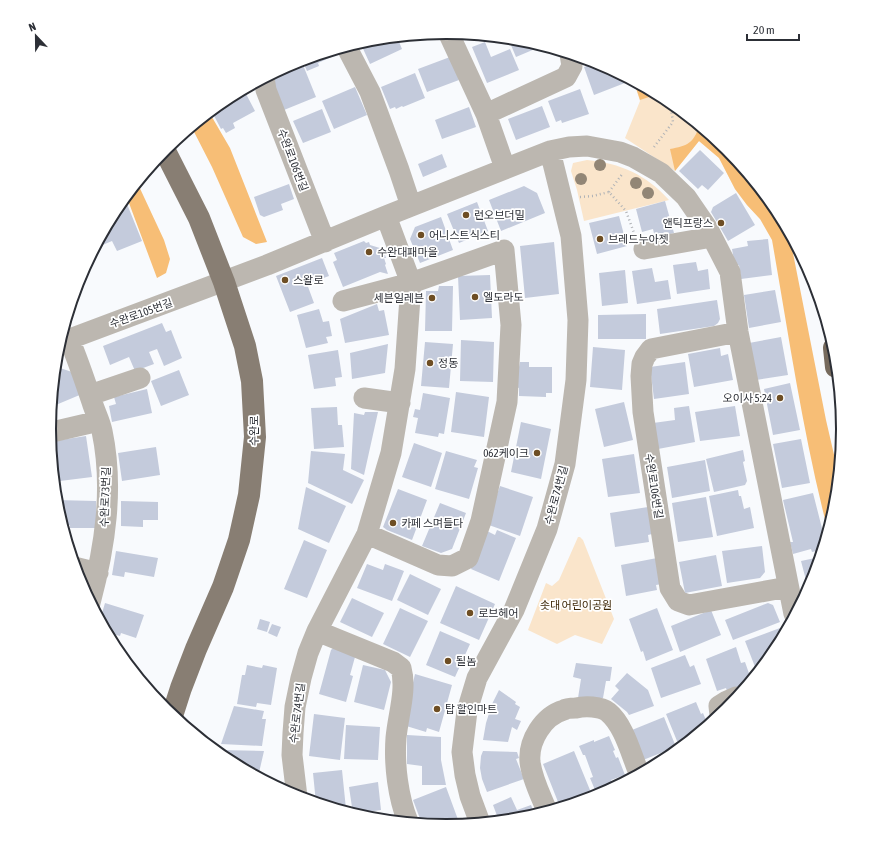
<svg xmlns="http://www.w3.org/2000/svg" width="891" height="858" font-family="'Asap Condensed','Noto Sans KR',sans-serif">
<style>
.green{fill:#fae5cb}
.forest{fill:#f7be76}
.building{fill:#c4cbdc}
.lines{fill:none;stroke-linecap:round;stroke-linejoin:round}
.path{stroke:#afb2b6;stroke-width:2.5;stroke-dasharray:1 3;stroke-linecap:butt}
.minor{stroke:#bcb7b0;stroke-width:21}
.major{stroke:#887e73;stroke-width:22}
.highway{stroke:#766a5d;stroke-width:22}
.tree{fill:#928676}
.poi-dot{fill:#6e4e24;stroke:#fff;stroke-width:1.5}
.labels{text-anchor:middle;stroke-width:3.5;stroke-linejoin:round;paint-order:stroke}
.street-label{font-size:11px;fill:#2c2f36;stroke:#fff}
.poi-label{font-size:11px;fill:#2c2f36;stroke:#fff;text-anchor:start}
.park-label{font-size:11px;fill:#3e2707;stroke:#fff}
.rim{fill:none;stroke:#2c2f36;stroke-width:2}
</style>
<rect width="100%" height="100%" fill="#f8fafd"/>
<path class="green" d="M634,82l32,17 60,49 50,61 -16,10 -13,-14 -12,-16 -16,-31 -20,-17 -24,30 -50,-33 15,-37z
M587,160c33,3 60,15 82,40l-85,21 -7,-31 -6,-19 2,-8z
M578,537h2l3,3 31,79 -12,25 -27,-9 -18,9 -29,-14 18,-47 6,3 7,-6z"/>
<path class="forest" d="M634,82l24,12 -18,6z
M209,112l21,36 37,94 -11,2 -13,-7 -31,-70 -21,-41z
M699,126l27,22 50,61 13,24 37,187 12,52 -3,35 -7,24c-25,-96 -39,-194 -56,-291l-12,-21 -13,-14 -12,-16 -16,-31 -20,-17 -24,30 -5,-22c17,-3 24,-6 29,-23z
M137,182l27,58 6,19 -4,14 -9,5 -31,-83z"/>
<path class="building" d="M397,37l5,12 -32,15 -10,-22 8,-2z
M508,38l15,2 19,6 -26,11z
M485,42l6,15 19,-8 9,21 -32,13 -15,-36z
M336,49l2,5 -20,9 1,3 -12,5 -5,-11z
M450,57l9,23 -32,12 -9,-23z
M597,62l32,17 1,2 -36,14 -10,-28z
M303,65l13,32 -32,13 -13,-32z
M415,73l10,25 -22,9 -1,-1 -6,3 -1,-2 -5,2 -9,-22z
M355,87l12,28 -33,14 -12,-28z
M580,89l9,25 -27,9 -1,-3 -5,2 -8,-21z
M245,92l10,19 -22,12 2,5 -9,5 -3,-5 -2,1 -10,-19z
M542,106l8,21 -34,13 -8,-21z
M469,107l7,20 -34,12 -7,-19z
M322,109l9,23 -28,11 -10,-22z
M700,150l24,23 -16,17 -6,-5 -4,4 -19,-18z
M442,154l5,13 -24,10 -5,-13z
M289,184l5,15 -13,5 2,6 -19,7 -4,-2 -6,-18z
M524,186l13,7 8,20 -44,18 -12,-31z
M736,193l19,32 -27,16 -17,-29 2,-5z
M125,199l17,42 -25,10 -5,-10 -12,5 -2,-5 18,-33 6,-7z
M665,201l9,32 -19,5 -2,-9 -11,3 -6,-23z
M477,202l11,29 -29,12 -12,-29z
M619,216l8,30 -30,8 -8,-31z
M441,217l12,33 -33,13 -10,-24 5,-12z
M768,239l4,36 -31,4 -2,-14 -4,1 -3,-17 16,-3 -1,-5z
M364,241l2,2 3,-1 1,3 13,4 3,9h-2l2,6 -1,1 3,9 -8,-2 -37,15 -10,-25 4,-2 -3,-7z
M554,242l5,52 -34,4 -5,-52z
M322,258l7,18 -22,8 7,19 -24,9 -14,-36z
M696,262l2,9 10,-2 2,20 -33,5 -4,-29z
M652,268l3,14 13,-2 3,19 -34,5 -5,-33z
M625,270l3,33 -26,3 -3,-33z
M490,275l2,43 -32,2 -2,-44z
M439,286h14l-1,45h-27l1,-40h12z
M775,290l6,32 -32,6 -5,-33z
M717,300l3,19 -2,4 -4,3 -54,8 -3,-25z
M377,304l2,7 5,-1 5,25 -44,8 -5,-24z
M319,309l4,13 6,-1 3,15 -6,1 2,6 -22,5 -9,-33z
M646,314v25h-48v-24z
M162,323l4,9 5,-2 11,28 -18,8 -7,-17 -8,3 5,12 -19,7 -6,-14 -19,8 -7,-19z
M781,337l7,38 -32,5 -7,-37z
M461,340l33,2 -1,40 -33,-1z
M425,342l28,2 -4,44 -28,-2z
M388,344l-3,29 -33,6 -2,-26z
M593,347l32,3 -3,40 -32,-3z
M720,348l1,8 7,-2 5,26 -39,7 -6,-33z
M338,350l4,27 -7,1 1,8 -22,3 -6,-34z
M520,362h9v5h23v26h-6v4l-27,-1v-8l-4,-1v-21l4,1z
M685,362l4,32 -35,5 -4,-32z
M60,368l12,4 10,22 -31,13 3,-37z
M179,370l10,25 -28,11 -10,-25z
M790,383l10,47 -27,5 -9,-46z
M147,389l5,24 -40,9 -3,-16 7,-2 -2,-7z
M456,392l33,5 -5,40 -33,-5z
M423,393l27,5 -6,36 -5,-1 -1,4 -23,-4 3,-15 -5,-1 2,-8 5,1z
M624,402l9,38 -29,7 -9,-38z
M689,406l6,36 -37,7 -5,-26 22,-3 -1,-12z
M735,406l5,30 -40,5 -5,-29z
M337,407l1,18h4l2,22 -30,2 -3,-41z
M365,412h13l-14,63 -13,-6 3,-56 10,2z
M521,422l30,7 -10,50 -30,-7z
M86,436l6,41 -32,4 -6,-40z
M801,439l9,44 -28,5 -9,-44z
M414,443l28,10 -11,34 -29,-10z
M156,447l4,28 -38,6 -4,-28z
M743,450l2,11 -2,1 4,19 -2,4 -31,7 -8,-33z
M311,451l34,3 -2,16 21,10 -12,24 -44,-21z
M446,451l31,9 -3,7 4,1 -9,31 -34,-10z
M634,454l6,39 -32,4 -6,-38z
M705,460l5,31 -38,7 -5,-31z
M500,486l33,11 -13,39 -34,-12z
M306,487l40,19 -17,37 -31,-14z
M398,489l29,11 -15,40 -25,-10 -4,-3z
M738,490l1,6h2l3,13 6,-2 4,21 -37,8 -8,-40z
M813,493l12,47 -3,10 -10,2 -1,-3 -18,5 -3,-12h3l-10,-42z
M706,497l7,40 -35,5 -6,-39z
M55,500l41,1v27h-26v-3h-8z
M121,501l37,1v18h-15v7l-22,-1z
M440,503l26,10 -14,36 -11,4 -19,-7z
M648,507l4,27 -4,1 1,7 -34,5 -5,-34z
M497,530l19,8 -17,43 -28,-12 16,-38 8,4z
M304,540l23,10 -20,48 -23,-9z
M762,546l3,26 -5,6 -33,5 -5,-32z
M116,551l42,7 -4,19 -29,-5 -1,5 -12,-2z
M716,555l6,31 -37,7 -6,-31z
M820,557l-8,24 -4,7 -7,-27z
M657,558l5,26 -6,1 1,5 -31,6 -5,-31z
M367,564l16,6 2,-6 19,7 -12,30 -35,-13z
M410,574l31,15 -13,26 -31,-15z
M456,586l39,18 -16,36 -39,-17z
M352,598l32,15 -12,24 -32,-15z
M105,603l39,12 -8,23 -15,-5 -1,3 -14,-4 -6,-12z
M768,603l5,2 7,17 -47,18 -8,-20z
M400,608l28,13 -18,36 -27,-13z
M657,608l16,42 -27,11 -3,-10 -2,1 -12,-33z
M711,610l10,25 -41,17 -9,-26z
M260,619l10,3 -3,10 -10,-3z
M272,624l9,3 -4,10 -9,-4z
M780,628l3,7 -8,15 -18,22 -12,-31z
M440,631l30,13 -15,33 -29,-12z
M335,646l20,11 -5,18 3,1 -7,26 -27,-8 12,-44z
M736,647l5,16 4,-1 6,17 -3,4 -21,8 -1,-3 -9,3 -11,-32z
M685,655l5,12 4,-2 7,19 -40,14 -10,-30z
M576,663l36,4 -2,14h-4l-3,17h-25l3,-19 -8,-2z
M247,665l15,3 1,-3 14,3 -6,37 -14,-2 -1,4 -19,-3 5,-29h3z
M363,665l22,5 6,12 -7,28 -30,-8z
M627,673l21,17 6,16 -25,9 -2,-3 -16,-13 8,-9 -4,-4z
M415,674l37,11 -13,47 -12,-4 -1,4 -23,-7z
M499,690l17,12 -1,2 5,3 -5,12 6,2 -4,9 -5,-3 -4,15 -25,-2 3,-17 6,-19z
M696,702l5,12 2,-1 5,12 -18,14 -9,4 -4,-2 -11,-27z
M234,706l30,5 -2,8h4l-4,27 -41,-2z
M314,714l31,4 -5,42 -31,-4z
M664,717l12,30 -33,13 -11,-30z
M346,725l34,2 -2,33 -34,-1z
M407,735l34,2v23l5,25h-24v-19l-15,-2z
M609,736l6,14 -2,1 3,7 2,-1 7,18 -14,5 1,2 -17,8 -5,-12 3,-1 -8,-22h-2l-4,-9 15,-6v2z
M219,750l45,1 -6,26 -33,-18 -7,-5z
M483,751l34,1 2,6 -3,1 8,20 -37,13 -5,-13 -2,-11 1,-12z
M574,751l18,44 -32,12 -17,-43z
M342,770l4,39 -6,1 -24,-7 -3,-30z
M378,782l3,28 -28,4 -4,-27z
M446,787l14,38 -15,1 -23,-2 -9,-24z
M511,797l6,13 14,-5 4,10 -12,3 -24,3 -6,-16z
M392,816l1,5 -11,-1z"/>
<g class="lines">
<path class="path" d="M654,147l19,-25 -3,-20
M609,192l14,-19
M580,197l13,-1 16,-4 17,19 8,22"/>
<path class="minor" d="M448,32l38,82 19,54
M346,46l24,46 29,78 12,36
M264,78l2,12 59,152
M486,114l80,-37 6,-11 -2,-12
M644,249l68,-12
M343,301l68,-18 93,-33 7,75 -4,77 -26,119 -13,37 -16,8 -14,-1 -71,-31
M738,332l-87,17 -6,8 -3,7 -1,12 2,36 27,176 8,13 11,4 99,-18
M69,339c9,21 16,42 23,63 3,10 8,19 10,29 12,57 3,116 -12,172
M59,343l208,-78 119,-49 164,-65 19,-4 18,-1 33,6 13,5 28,16 25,24 22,32 22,43 8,60 56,282
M90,395l50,-17
M364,398l36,5
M52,432l47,-11
M74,567l24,6
M317,631l76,31 8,6c6,22 -3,47 -5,70 -2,27 2,59 12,84
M720,715l-1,-9 8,-5 9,-4
M297,797l-5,-42 1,-22 2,-26 6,-29 7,-25 9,-22 50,-97 24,-81 14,-84 6,-86 -25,-67
M547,811c-6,-15 -15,-32 -17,-49 -2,-21 13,-46 34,-52 3,-2 8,-2 12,-2 8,-2 25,-2 32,4 16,13 23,42 31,61
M480,823l-10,-27 -5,-21 -3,-23 5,-41 10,-33 37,-68 33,-81 18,-65 11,-84 2,-60 -7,-84 -21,-85"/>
<path class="major" d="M164,149l35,69 25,64 21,64 7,35 3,56 -6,58 -10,45 -16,47 -27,62 -15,39 -9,28"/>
<path class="highway" d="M834,348l2,19"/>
</g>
<g class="tree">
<circle cx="600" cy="165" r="6"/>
<circle cx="581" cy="179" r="6"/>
<circle cx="636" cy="183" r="6"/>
<circle cx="648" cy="193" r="6"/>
</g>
<g class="poi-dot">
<circle cx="466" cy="215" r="4"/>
<circle cx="721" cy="223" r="4"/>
<circle cx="421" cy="235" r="4"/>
<circle cx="600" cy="239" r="4"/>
<circle cx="369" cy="252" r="4"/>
<circle cx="285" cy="280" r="4"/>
<circle cx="475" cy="297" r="4"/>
<circle cx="432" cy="298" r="4"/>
<circle cx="430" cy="363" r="4"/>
<circle cx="780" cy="398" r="4"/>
<circle cx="537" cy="453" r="4"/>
<circle cx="393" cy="523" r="4"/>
<circle cx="470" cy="613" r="4"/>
<circle cx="448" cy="661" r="4"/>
<circle cx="437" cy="709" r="4"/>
</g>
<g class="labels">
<g class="street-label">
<text transform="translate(293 160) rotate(69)" y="4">수완로106번길</text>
<text transform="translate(141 313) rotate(-20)" y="4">수완로105번길</text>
<text transform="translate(254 431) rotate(-90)" y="4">수완로</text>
<text transform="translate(654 486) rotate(81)" y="4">수완로106번길</text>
<text transform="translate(556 495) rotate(-75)" y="4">수완로74번길</text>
<text transform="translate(105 497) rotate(-88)" y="4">수완로73번길</text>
<text transform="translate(297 713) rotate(-83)" y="4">수완로74번길</text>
</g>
<g class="poi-label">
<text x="474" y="219">런오브더밀</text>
<text x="713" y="227" text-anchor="end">앤틱프랑스</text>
<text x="429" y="239">어니스트식스티</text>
<text x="608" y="243">브레드누아젯</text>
<text x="377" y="256">수완대패마을</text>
<text x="293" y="284">스왈로</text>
<text x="483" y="301">엘도라도</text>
<text x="424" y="302" text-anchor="end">세븐일레븐</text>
<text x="438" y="367">정동</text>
<text x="772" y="402" text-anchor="end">오이사 5:24</text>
<text x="529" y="457" text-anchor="end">062케이크</text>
<text x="401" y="527">카페 스며들다</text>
<text x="478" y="617">로브헤어</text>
<text x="456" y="665">될놈</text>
<text x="445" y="713">탑 할인마트</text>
</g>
<g class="park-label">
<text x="576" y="609">솟대 어린이공원</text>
</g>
</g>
<path d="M0 0H891V858H0ZM56 429a390 390 0 1 1 780 0a390 390 0 1 1-780 0Z" fill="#fff" fill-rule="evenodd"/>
<path class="rim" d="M56 429a390 390 0 1 1 780 0a390 390 0 1 1-780 0Z"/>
<g transform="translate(36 36) rotate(338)" stroke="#ffffff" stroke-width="3" paint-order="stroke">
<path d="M0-3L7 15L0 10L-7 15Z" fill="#2c2f36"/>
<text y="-6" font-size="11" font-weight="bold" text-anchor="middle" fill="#2c2f36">N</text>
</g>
<path d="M747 34v6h52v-6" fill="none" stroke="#2c2f36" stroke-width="2"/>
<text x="753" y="34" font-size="12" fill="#2c2f36" stroke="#ffffff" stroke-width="3" paint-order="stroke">20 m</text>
</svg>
